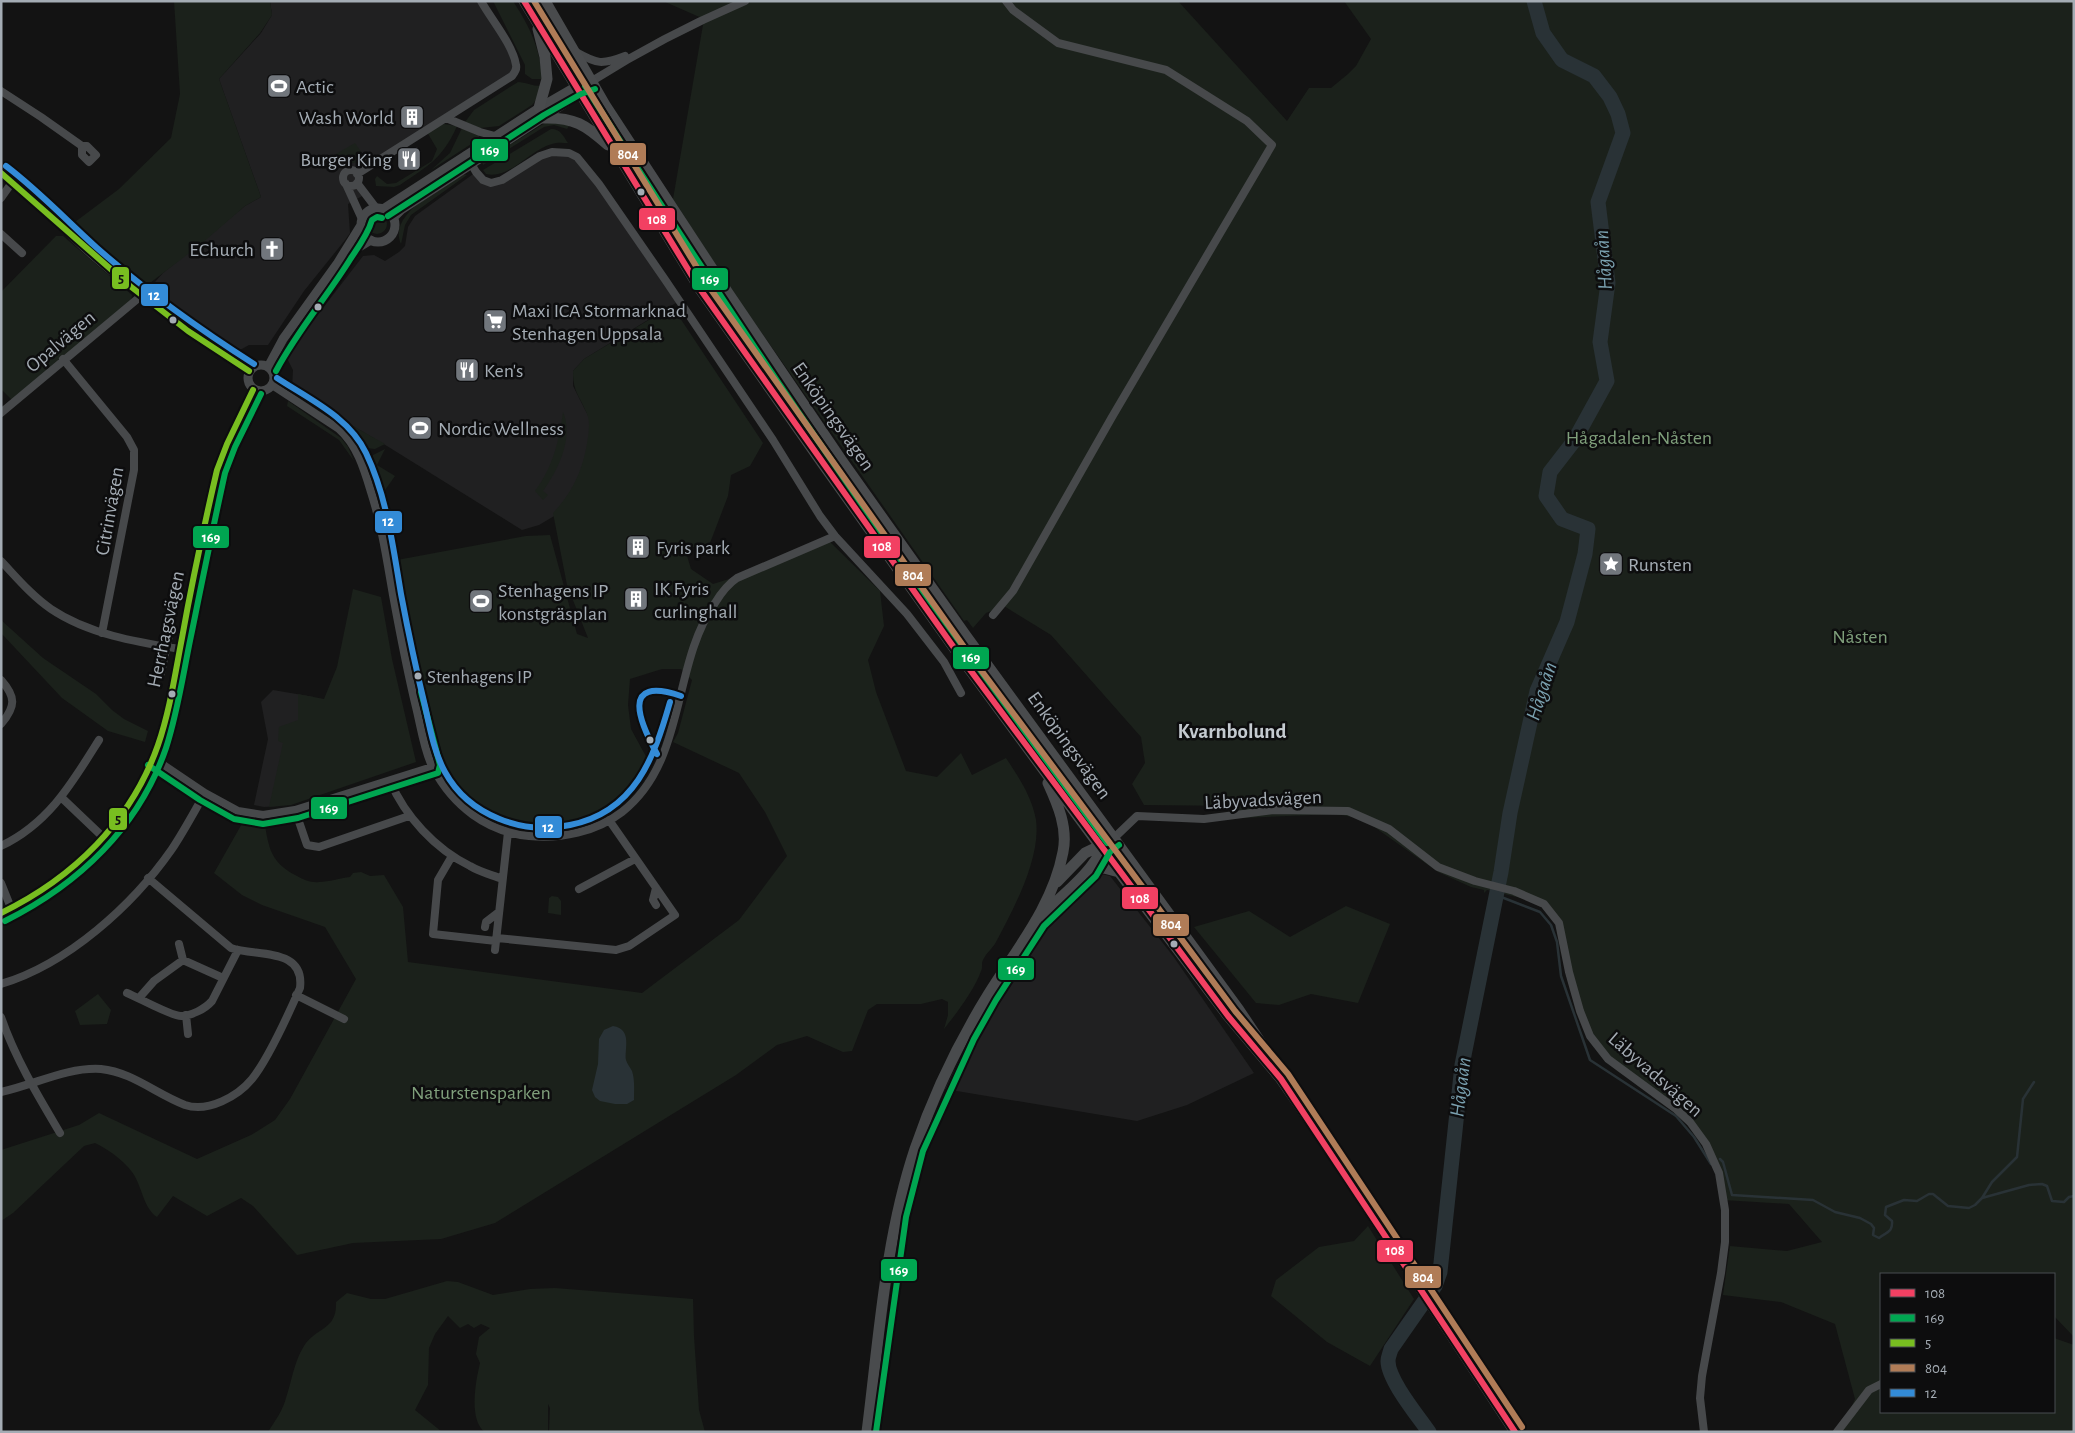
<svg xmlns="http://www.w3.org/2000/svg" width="2075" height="1433" font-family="'Alegreya Sans',sans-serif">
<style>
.built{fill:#202021}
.green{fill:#1b211b}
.water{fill:#293236}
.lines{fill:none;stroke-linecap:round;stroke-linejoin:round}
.stream{stroke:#293236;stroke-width:2.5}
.river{stroke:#293236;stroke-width:15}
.minor{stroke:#47494b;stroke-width:8}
.tertiary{stroke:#47494b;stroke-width:9}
.primary{stroke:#494b4d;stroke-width:11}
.bus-1-casing{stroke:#0d0d0e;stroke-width:10}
.bus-2-casing{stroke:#0d0d0e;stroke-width:10}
.bus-3-casing{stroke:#0d0d0e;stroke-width:10}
.bus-4-casing{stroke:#0d0d0e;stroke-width:10}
.bus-5-casing{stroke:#0d0d0e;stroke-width:10}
.bus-1{stroke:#f24062;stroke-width:6}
.bus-2{stroke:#00a651;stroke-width:6}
.bus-3{stroke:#78be20;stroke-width:6}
.bus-4{stroke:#b07c57;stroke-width:6}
.bus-5{stroke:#338bd7;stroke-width:6}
.bus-dot{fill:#a4acb4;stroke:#0d0d0e;stroke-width:2}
.labels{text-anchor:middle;stroke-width:5;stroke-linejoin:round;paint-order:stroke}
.bus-label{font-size:19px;fill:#a4acb4;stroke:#0d0d0e;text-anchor:start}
.poi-label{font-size:20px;fill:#a4acb4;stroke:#0d0d0e;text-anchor:start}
.street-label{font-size:20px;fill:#a4acb4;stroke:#0d0d0e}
.park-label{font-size:20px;fill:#7f9f7b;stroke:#0d0d0e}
.water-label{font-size:21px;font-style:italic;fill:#7aa0af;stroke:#0d0d0e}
.neighbourhood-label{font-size:21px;font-weight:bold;fill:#c4cad0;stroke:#0d0d0e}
.line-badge{stroke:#0d0d0e;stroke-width:2}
.badge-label{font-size:14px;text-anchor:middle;font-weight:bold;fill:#fff}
.pale-badge-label{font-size:14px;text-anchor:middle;font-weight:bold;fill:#111}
</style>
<rect width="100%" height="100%" fill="#131313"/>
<path class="built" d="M270,1h211l28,46 7,24 -159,102 1,8 6,14 -16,9 2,29 -5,7 -41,51 -36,54h-19l-18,10 -84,-59 8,-14 8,-9 82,-67 16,-9 -42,-118 42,-46 11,-18z
M552,152l25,5 102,144 -95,58 -11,12v15l29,57 8,40 -71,42 -17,5 -135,-84 -87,-51 -8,-6 1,-19 -7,-14 77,-100 11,-1 11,6 14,-9 6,-6 3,-19 7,-11 61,-44 16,11z
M273,690l41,7 14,80 -49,29 -15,1 -10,-2 14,-66 -7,-37z
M1101,874l9,2 63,80 81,117 -67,32 -50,16 -192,-32 28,-57 38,-63 57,-72 24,-21z"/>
<path class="green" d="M174,1h96l2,14 -12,18 -41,46 42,118 -16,9 -45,39 -58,44 -71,-64 48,-36 52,-51 9,-44z
M493,1h20c18,28 26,46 30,78h-11l-7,-5v-9z
M663,1h515l109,120 22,-33h22l17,-14 8,-8 15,-27 -27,-38h730v1336l-20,-21v-42h-173v138h173v-74l20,7 -1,87h-233l15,-33 -20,-75 -54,-22 -58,-7 7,-49 57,5 35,-9 -33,-38 -66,-4 -6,-31 -22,-39 -48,-41 -30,-18 -19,-21 -8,-14 -33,-109 -15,-24 -55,-13 -3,3v-3l-13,-3 -33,-15 -75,-53 -27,-5 -96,4 -1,-12 -95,-1 -12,-21 13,-21 -4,-26 -90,-102 -47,-29 -18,7 -13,15 -6,-8 -3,1 -231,-329 -60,-93 31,-180z
M518,82c7,0 14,4 23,4l-4,13 -5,6 -33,21 -19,2 -15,-6 9,-12z
M545,123h26l-4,6 -13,-4 -10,2 -61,38 -1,-3z
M444,124l13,2c-14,32 -29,40 -57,59l-6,2 -18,-1 -1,-7 2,-3 10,8 9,-1 36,-22 5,-12 -10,-17z
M462,128l17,8v3l-48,31 19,-17z
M551,129c10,0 12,7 17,14 -5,0 -11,-1 -16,1 -21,5 -43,36 -66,30l-3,-4z
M355,143l9,13 -4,3v3l-17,2 -14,-2v-4z
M462,174l5,1 -56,40 -6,10 -4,19c-14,-30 41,-56 61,-70z
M367 224a10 10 0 1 1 20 0a10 10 0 1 1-20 0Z
M56,236h7l69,59 -1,8 -117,99 -13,-13v-97z
M358,257l-29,36 -6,1 34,-38z
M672,306l91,137 -13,23 -19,9 -3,21 -18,47 -25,6 6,20 22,15 48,-15 69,-27 50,49 4,35 -16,34 8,32 30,79 31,6 24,-24 11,22 34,-17c12,18 26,39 30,62 5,38 -22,88 -40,122 -3,6 -10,11 -13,18 -2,3 0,8 -2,11 -6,18 -25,43 -37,58l4,-14v-13l-6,-3 -21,5h-44l-9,6 -16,41 -9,1 -36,-16 -30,9 -41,30 -241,148 -54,16 -88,4 -56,12 -44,-49 -12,-8 -34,18 -34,-20 -16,21c-14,-9 -15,-32 -25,-45 -9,-12 -24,-23 -37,-29l-11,3 -71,67 -12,8v-71l78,-25 20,-12 98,46 54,-24 24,-15 15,-21 66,-120 -31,-52 -63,-22 -20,-10 -28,-22 34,-60 15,2c6,29 4,46 34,61 7,4 15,7 22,6 10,0 21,-4 31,-5l3,-4 8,-1 9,4 14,-1 19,32 5,55 234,31 97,-73 48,-64 -22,-44 -26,-39 -66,-31 5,-9 14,-53 -11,-11h-19l-32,10 -2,26 3,24 18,33 -6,17 -22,27 -19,12 -15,5 -39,8 -29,-3 -23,-10 -28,-18 -28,-37 -22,-84 -21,-119 129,-24 24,-1 27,99 11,4 -21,-53 -14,-72c21,-22 31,-46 35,-76 1,-7 2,-16 -1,-23 -7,-18 -14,-21 -14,-43l11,-12z
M302,321l2,6 -16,23 -5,-2z
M288,401l53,37 7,9 6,14 -15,-21 -52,-34z
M563,412c11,25 -5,58 -20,79l5,4 -5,5 -8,-9c18,-24 24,-50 28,-79z
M351,425l34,19 -10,5 -9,-1z
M385,449l-8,16 18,11 -12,17 -12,-34 2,-4z
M353,589l28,8 11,62 24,103 -125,43 -22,2 14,-64 -5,-2 1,-14 19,-7v-26l26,5 13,-32z
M1,620l42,38 53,36 16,16 12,9 24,12 -3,11 -37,-11 -46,-33 -61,-65z
M552,896l6,1 3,4v14l-13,-2 1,-15z
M1346,906l44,18 -32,79 -47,-9 -32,11 -23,-2 -62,-76 55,-16 41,26z
M98,994l13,16 -4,14 -27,1 -5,-14z
M1368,1226l46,73 -44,67 -43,-24 -56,-46 5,-16 43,-33 35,-6z
M447,1281l11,1 35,13 37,-6 25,-1 138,11 1,37 5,74 6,22h-156l1,-24 -2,-4v28h-63c-17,-12 -9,-52 -5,-69l-4,-9 3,-17 11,-9 -9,-4 -7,4 -6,-4 -8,4 -12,-12 -13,18 -6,14 -1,37 -13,25 27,22h-174c7,-11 15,-22 18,-34 6,-18 8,-36 18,-52 13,-20 33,-15 32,-44l11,-9 24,6h14z"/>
<path class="water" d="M613,1026c20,3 11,24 13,34 1,4 4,7 6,11 3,9 2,20 2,29l-7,4h-12l-15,-3 -5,-4 -3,-7 6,-26 1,-25 5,-9z"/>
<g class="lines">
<path class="stream" d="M1496,895l44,17 11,13 6,17 4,34 29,84 86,56 18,21 17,27
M1720,1159l3,3 9,33 81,5 22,12 25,6 11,6 3,4 -1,7 6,3c7,-6 14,-5 13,-17l-7,-6 1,-8 18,-7 13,1 12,-7h4l15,12 21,2 6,-3 7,-7 47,-13 13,-1 5,2 5,15 12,1 5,-5 5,-1
M1982,1198l10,-16 25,-25 6,-58 11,-17"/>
<path class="river" d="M1429,1432c-11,-16 -41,-52 -41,-71 0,-4 2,-8 3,-12l44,-63 5,-14 22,-207 39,-193 9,-59 27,-122 30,-69 18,-68 3,-25 -26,-10 -16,-23 4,-24 24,-31 33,-60 -7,-39 8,-59 -10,-81 25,-69 -5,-19 -8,-17 -16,-21 -32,-16 -19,-27 -9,-32"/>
<path class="minor" d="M576,52c21,12 26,13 49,4
M592,81c49,-31 99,-57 153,-80
M1,91l40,26 41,29h5l9,9 -7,7 -7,-7v-9
M446,118l34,14 15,4
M466,155l10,17 7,8 8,3 11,-3 38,-24 12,-4 17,1 8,4 22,27 67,97 107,159 47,76 15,20 72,78 37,48 17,31
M343 178a8 8 0 1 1 16 0a8 8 0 1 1-16 0Z
M1,173c33,24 61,55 91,82 50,43 101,82 157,116
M357,174l155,-98c3,-4 5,-7 4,-11 -3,-20 -25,-46 -35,-64
M357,183l19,25
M346,184l16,35
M1,198l12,-17
M1,234l21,19
M63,359l64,78 7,13v20l-32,163
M272,385l67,44c18,16 25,40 32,63 11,34 16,69 22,103 7,38 14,75 23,112 5,20 8,44 17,61 20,38 54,64 96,68 32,3 67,-4 93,-24 65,-51 49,-146 93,-209 6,-10 13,-19 22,-25l98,-42
M1,413l140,-117
M1,561c16,17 31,35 50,48 37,25 85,33 129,40
M993,615l20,-24 99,-174 160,-272 -25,-24 -81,-51 -108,-27 -45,-33 -7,-9
M161,673l9,-42
M1,680c15,17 15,26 0,44
M153,758l52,35 33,18 25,4 32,-5 137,-43
M390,781c15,35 45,68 80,85 10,6 22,9 32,13
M62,798l42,40
M295,810l12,35 12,2 90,-31
M1114,838l23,-22 67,3 70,-9 74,1 41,18 49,38 37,14 39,10 30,13 15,19 10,49 11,39 10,25 18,23 68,50 14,13 16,22 13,29 6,37v32l-4,31 -19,103 -2,22 4,34
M1,846c48,-23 71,-63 98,-106
M452,856l-14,24 -5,54 63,7
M1,883l10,25
M656,888l-3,12 3,5
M579,889l56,-30
M1,913c69,-30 124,-86 152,-155 14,-35 22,-84 29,-122 12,-55 22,-111 35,-166l10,-26 26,-54
M485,927l1,-5 13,-10
M497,938l119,12 13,-4 46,-31 -66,-95
M179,944l4,16
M495,950l13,-118
M1,984c67,-20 132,-79 171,-135 12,-18 22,-37 33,-56
M127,993c12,5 44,23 54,23 10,0 24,-7 31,-15l26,-51
M296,995l48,24
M139,998l15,-17 29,-21 40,18
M186,1015l2,19
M1,1017c14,41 37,79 59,116
M1,1092c33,-7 65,-25 100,-23 31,3 55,25 84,36 23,8 53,-9 67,-26 17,-21 37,-66 48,-91 5,-41 -43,-31 -69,-40l-83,-70
M1837,1432l32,-42 12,-6"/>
<path class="tertiary" d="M361 225a17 17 0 1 1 34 0a17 17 0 1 1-34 0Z
M383,209l156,-101 38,-22 15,-5
M393,218l8,-8 183,-119
M343,260l13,-11 15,-9
M248 378a13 13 0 1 1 26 0a13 13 0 1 1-26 0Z
M268,367l15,-28 54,-75 24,-39"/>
<path class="primary" d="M524,1l176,288 123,175 139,195 157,213 109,144 53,63 34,49 200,304
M545,1l60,104 123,188 114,168 124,175 273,374 24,36 10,19
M538,29l7,28 2,22 -8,29
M543,118c31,-1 43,7 65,27
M1089,870l15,-2 15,4
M1057,882l28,-29 21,-10
M1041,916c17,-17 55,-46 61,-69
M867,1432c12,-94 18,-193 48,-283 18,-53 44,-107 73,-154 28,-45 65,-89 75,-143 5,-24 -5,-47 -15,-69"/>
<defs>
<path id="bus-1" d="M524,1l176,288 262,370 266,357 53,63 234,353"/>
<path id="bus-2" d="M585,86c81,127 163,254 249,378 88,129 181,254 273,379
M388,216l156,-101 37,-21 14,-5
M276,371c21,-40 51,-74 75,-113 8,-12 17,-24 21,-38l5,-3 5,1
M148,765l52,35 34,19 29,5 35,-6 140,-45 2,-8 -19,-73
M5,921c74,-37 134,-94 161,-173 12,-37 17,-74 25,-112 11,-54 22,-109 34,-163l10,-26 26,-53
M876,1432l30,-215 17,-66 51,-112 22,-39 48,-74 52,-50 14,-24 9,-7"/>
<path id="bus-3" d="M1,173l129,113 58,45 61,40
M1,913c72,-35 130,-91 157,-168 12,-35 17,-71 24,-107 10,-56 22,-112 35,-168l10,-26 26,-54"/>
<path id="bus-4" d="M534,1l173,283 262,370 266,357 53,63 234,353"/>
<path id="bus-5" d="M6,166c33,25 61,55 91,82 49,43 102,81 157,116
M277,378c32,21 72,39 89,75 21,44 27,94 35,141 7,37 15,75 24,112 5,23 9,46 20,66 24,44 78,63 125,53 65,-13 84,-67 100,-123
M657,754c-17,-31 -38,-79 24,-58"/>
</defs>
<use href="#bus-1" class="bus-1-casing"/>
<use href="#bus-2" class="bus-2-casing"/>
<use href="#bus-3" class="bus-3-casing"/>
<use href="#bus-4" class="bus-4-casing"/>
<use href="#bus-5" class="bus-5-casing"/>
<use href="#bus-1" class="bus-1"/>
<use href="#bus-2" class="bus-2"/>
<use href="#bus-3" class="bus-3"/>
<use href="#bus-4" class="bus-4"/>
<use href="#bus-5" class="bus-5"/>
</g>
<defs>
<symbol id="stadium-square" viewBox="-11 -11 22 22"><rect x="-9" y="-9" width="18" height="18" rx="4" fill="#71767c" stroke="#0d0d0e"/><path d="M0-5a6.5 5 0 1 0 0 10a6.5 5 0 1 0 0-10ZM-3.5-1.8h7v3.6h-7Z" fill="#fff"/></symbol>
<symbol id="building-square" viewBox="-11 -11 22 22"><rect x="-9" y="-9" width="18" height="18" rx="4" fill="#71767c" stroke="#0d0d0e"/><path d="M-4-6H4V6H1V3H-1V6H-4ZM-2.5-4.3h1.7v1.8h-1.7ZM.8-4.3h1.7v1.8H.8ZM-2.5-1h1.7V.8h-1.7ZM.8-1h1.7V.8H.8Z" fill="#fff"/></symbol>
<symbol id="restaurant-square" viewBox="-11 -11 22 22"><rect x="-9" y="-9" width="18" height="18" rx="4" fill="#71767c" stroke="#0d0d0e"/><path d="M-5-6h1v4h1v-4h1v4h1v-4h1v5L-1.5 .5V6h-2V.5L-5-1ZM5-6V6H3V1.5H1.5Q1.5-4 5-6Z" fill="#fff"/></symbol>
<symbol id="church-square" viewBox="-11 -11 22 22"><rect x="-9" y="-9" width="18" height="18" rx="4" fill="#71767c" stroke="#0d0d0e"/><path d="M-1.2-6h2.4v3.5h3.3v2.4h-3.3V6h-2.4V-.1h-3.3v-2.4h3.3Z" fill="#fff"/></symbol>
<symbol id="supermarket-square" viewBox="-11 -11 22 22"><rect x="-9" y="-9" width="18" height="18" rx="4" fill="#71767c" stroke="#0d0d0e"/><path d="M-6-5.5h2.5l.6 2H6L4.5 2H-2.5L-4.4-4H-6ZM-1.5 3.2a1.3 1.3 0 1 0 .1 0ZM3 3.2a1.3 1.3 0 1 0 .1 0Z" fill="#fff"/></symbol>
<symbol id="sight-square" viewBox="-11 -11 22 22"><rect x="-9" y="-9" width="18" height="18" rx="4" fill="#71767c" stroke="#0d0d0e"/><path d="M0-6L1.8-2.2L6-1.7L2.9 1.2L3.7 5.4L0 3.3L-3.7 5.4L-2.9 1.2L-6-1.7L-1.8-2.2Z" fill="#fff"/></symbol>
</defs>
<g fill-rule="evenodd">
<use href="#stadium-square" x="265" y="72" width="28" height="28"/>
<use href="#building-square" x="398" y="103" width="28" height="28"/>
<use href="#restaurant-square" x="395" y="145" width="28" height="28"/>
<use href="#church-square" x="258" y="235" width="28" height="28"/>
<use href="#supermarket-square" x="481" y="307" width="28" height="28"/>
<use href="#restaurant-square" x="453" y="356" width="28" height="28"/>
<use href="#stadium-square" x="406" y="414" width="28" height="28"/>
<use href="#building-square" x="624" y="533" width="28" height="28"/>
<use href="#sight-square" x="1597" y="550" width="28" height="28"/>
<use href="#building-square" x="622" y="585" width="28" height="28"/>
<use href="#stadium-square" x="467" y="587" width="28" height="28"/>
</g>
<g class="bus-dot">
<circle cx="641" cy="192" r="4.5"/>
<circle cx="318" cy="307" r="4.5"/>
<circle cx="173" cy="320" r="4.5"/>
<circle cx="418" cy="676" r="4.5"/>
<circle cx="172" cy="694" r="4.5"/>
<circle cx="650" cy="740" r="4.5"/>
<circle cx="1174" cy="944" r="4.5"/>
</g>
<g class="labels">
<g class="bus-label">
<text x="427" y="683">Stenhagens IP</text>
</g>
<g class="poi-label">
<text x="296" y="93">Actic</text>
<text x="394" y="124" text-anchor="end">Wash World</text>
<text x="392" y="166" text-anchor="end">Burger King</text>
<text x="254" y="256" text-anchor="end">EChurch</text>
<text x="512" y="317">Maxi ICA Stormarknad<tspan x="512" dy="23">Stenhagen Uppsala</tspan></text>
<text x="484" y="377">Ken's</text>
<text x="438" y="435">Nordic Wellness</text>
<text x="656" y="554">Fyris park</text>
<text x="1628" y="571">Runsten</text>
<text x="654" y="595">IK Fyris<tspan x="654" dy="23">curlinghall</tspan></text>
<text x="498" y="597">Stenhagens IP<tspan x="498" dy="23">konstgräsplan</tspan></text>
</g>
<g class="street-label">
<text transform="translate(60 341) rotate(-40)" y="7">Opalvägen</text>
<text transform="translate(834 416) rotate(55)" y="7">Enköpingsvägen</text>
<text transform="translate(109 511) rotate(-80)" y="7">Citrinvägen</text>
<text transform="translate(165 629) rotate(-78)" y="7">Herrhagsvägen</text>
<text transform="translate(1070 745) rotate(54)" y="7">Enköpingsvägen</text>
<text transform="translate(1263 799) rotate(-3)" y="7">Läbyvadsvägen</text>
<text transform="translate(1656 1074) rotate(41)" y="7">Läbyvadsvägen</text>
</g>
<g class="park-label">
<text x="1639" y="444">Hågadalen-Nåsten</text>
<text x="1860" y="643">Nåsten</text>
<text x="481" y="1099">Naturstensparken</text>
</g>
<g class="water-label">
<text transform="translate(1603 260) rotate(-94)" y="7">Hågaån</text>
<text transform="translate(1541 691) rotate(-72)" y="7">Hågaån</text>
<text transform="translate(1460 1087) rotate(-83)" y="7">Hågaån</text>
</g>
<g class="neighbourhood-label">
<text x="1232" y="738">Kvarnbolund</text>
</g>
</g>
<g class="line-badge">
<rect x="471" y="138" width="38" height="24" rx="5" fill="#00a651"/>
<rect x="609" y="142" width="38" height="24" rx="5" fill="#b07c57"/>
<rect x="638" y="207" width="38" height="24" rx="5" fill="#f24062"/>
<rect x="111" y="266" width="19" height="24" rx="5" fill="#78be20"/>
<rect x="691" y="267" width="38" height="24" rx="5" fill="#00a651"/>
<rect x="140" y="283" width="29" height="24" rx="5" fill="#338bd7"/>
<rect x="374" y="510" width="29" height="24" rx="5" fill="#338bd7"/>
<rect x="192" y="525" width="38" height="24" rx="5" fill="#00a651"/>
<rect x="863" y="535" width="38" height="24" rx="5" fill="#f24062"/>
<rect x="894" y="563" width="38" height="24" rx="5" fill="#b07c57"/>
<rect x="952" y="646" width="38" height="24" rx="5" fill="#00a651"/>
<rect x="310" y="796" width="38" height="24" rx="5" fill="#00a651"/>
<rect x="108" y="807" width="20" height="24" rx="5" fill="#78be20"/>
<rect x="534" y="815" width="29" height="24" rx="5" fill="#338bd7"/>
<rect x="1121" y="886" width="38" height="24" rx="5" fill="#f24062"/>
<rect x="1152" y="913" width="38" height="24" rx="5" fill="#b07c57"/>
<rect x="997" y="957" width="38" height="24" rx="5" fill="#00a651"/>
<rect x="1376" y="1239" width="38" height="24" rx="5" fill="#f24062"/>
<rect x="880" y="1258" width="38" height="24" rx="5" fill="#00a651"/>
<rect x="1404" y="1265" width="38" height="24" rx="5" fill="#b07c57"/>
</g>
<g class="badge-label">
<text x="490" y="155">169</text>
<text x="628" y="159">804</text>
<text x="657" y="224">108</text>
<text x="710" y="284">169</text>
<text x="154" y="300">12</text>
<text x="388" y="526">12</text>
<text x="211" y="542">169</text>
<text x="882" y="551">108</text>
<text x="913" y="580">804</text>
<text x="971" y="662">169</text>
<text x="329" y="813">169</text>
<text x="548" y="832">12</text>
<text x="1140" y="903">108</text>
<text x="1171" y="929">804</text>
<text x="1016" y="974">169</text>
<text x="1395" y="1255">108</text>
<text x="899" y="1275">169</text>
<text x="1423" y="1282">804</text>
</g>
<g class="pale-badge-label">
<text x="121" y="283">5</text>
<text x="118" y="824">5</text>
</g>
<rect width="2075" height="1433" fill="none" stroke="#a4acb4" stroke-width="5"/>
<rect x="1880" y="1273" width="175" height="140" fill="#0d0d0e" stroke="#494d50"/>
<rect x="1890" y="1289" width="25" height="8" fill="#f24062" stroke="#494d50"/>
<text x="1925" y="1298" font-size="15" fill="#a4acb4">108</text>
<rect x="1890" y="1314" width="25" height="8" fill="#00a651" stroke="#494d50"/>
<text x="1925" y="1323" font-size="15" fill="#a4acb4">169</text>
<rect x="1890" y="1339" width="25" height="8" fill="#78be20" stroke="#494d50"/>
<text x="1925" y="1348" font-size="15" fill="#a4acb4">5</text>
<rect x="1890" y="1364" width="25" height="8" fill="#b07c57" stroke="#494d50"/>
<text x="1925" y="1373" font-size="15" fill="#a4acb4">804</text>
<rect x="1890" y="1389" width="25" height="8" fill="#338bd7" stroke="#494d50"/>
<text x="1925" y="1398" font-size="15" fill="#a4acb4">12</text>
</svg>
